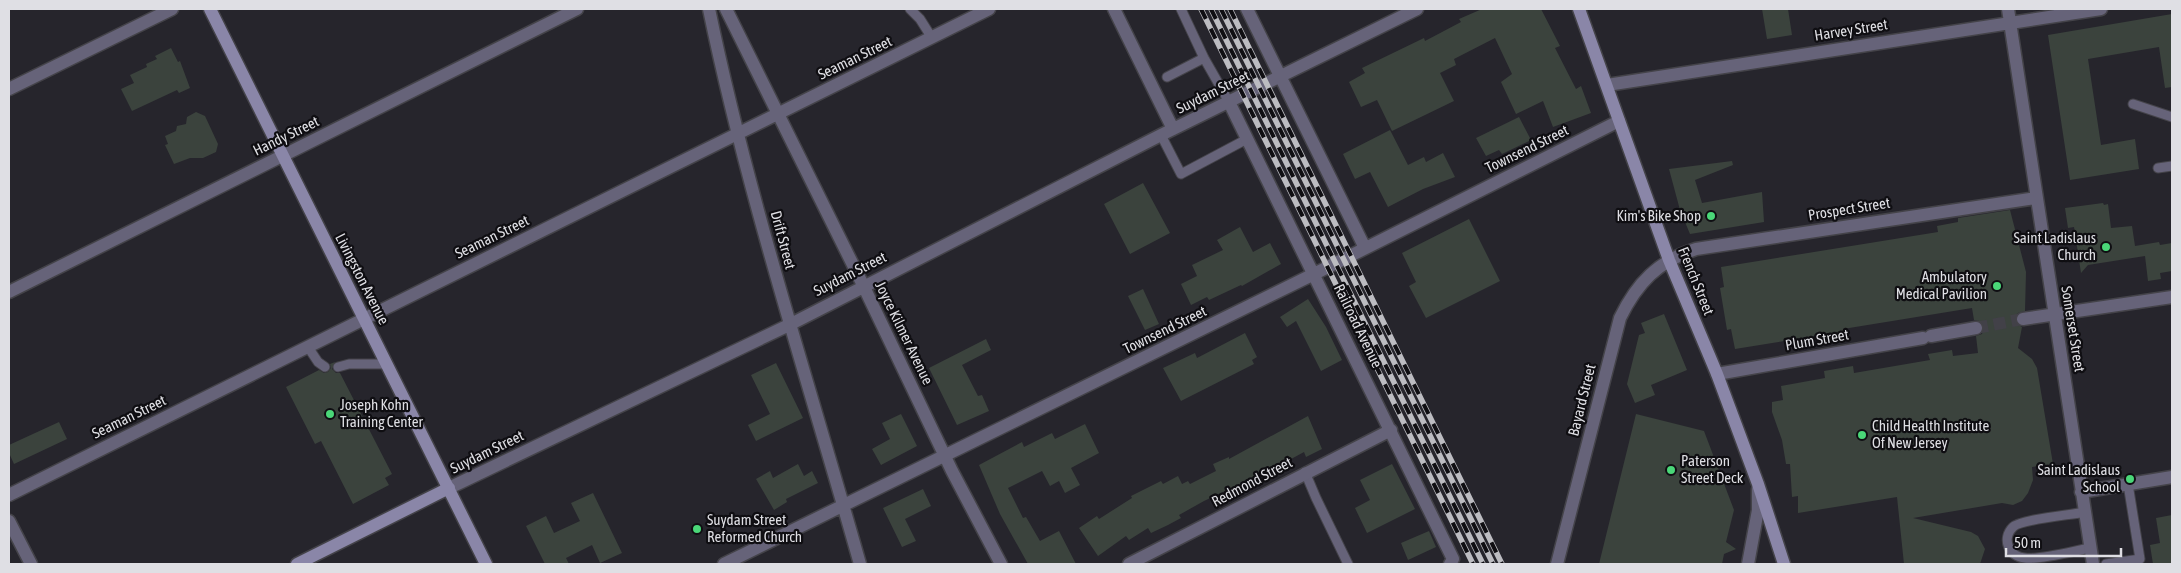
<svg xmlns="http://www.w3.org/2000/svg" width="2181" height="573" font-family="'Asap Condensed',sans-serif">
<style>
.building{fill:#3b433d}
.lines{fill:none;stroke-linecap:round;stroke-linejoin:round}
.street-tunnel{stroke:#424148;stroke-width:12;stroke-dasharray:12 6;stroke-linecap:butt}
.lane-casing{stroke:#444349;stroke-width:11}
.street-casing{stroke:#444349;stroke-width:15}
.secondary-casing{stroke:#444349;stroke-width:15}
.lane{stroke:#666379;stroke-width:9}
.street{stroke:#666379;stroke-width:12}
.secondary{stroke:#8a86a8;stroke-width:12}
.rail-casing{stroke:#bcbcc1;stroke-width:5.5}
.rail{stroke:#0f0e12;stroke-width:4;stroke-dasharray:11;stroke-linecap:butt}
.poi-dot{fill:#4ad778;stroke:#0f0e12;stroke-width:2}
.labels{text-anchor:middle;stroke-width:4.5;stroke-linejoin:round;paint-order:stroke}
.street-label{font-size:15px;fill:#dfdfe4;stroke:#0f0e12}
.poi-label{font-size:15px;fill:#dfdfe4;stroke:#0f0e12;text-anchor:end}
</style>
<rect width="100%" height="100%" fill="#26252c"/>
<path class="building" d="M1482,9h59l19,37 -5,2 21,41 5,-3 10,27 -38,14 -10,-26 -27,13 -15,-32 11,-8 -17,-36 -41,21 2,6 -16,8 14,28 -62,30 -15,-31 -16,7 -12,-25 16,-9 -3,-5 62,-30 1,3 36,-19 -2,-3z
M1762,9h26l4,26 -25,4z
M2172,14v73l-7,1 -6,-41 -71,12 13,86 34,-6 4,30 -69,11 -22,-145z
M171,48l7,14 2,-1 10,27 -11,5 -2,-3 -45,21 -11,-22 13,-6 -4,-8 17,-8 -1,-3 11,-5 -2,-3z
M196,112l9,4 13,28 -2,8 -13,6h-13l-16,6 -9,-19 3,-1 -3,-8 11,-5 1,-5 9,-2 1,-7z
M1519,117l12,23 -29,14 -3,-4 -13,6 -10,-18z
M1390,130l18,35 16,-8 2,5 17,-9 12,24 -32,12 -35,18 -18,-35 -15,7 -12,-25z
M1732,161l1,4 -38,15 7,23 60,-11 2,30 -74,12 -10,-24 -11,-41z
M1143,183l27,50 -40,21 -26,-50z
M2103,203l1,2 4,-1 3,24 21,-2 3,20 24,-4 1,3 12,-2v28l-12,2 1,6 -13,2 -3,-25 -57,9 -7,8 -7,-46 -6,1 -3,-20z
M2010,210l16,62 -1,39 -7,2 -3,7 2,4 5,3 -4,21 14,11 5,9 16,96 -21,3 1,13 -5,13 -6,8 -9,4 -11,-2 -89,15 58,14 7,4 7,13 -5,15h-76l-7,-67 -99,16v-17l-6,1 -2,-33h-4l-4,-24 -10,-28v-10l11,-2 -2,-14 44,-8 -1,-7 29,-5 1,7 76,-13 -2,-6 24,-4 1,6 25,-3 -2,-17 6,-2 2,-8 -5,-5 -5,-1 -2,-12 -129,21 1,6 -29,4v-3l-80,13 -4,-20 -4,1 -7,-42 4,-1 -3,-20 217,-35 -1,-6 21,-4v-4z
M1469,219l31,62 -74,37 -17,-32 7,-4 -14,-29z
M1240,227l13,25 17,-9 11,21 -39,22 -1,-1 -32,15 -2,-3 -16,8 -10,-21 16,-8 -5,-11 31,-15 -6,-10z
M1143,289l16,35 -14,6 -17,-34z
M1308,299l18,28 16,33 -21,11 -25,-50 -9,6 -7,-10z
M1664,314l23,56 -36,15 4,10 -20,8 -8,-19 12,-49 6,-2 -4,-10z
M1245,333l12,24 -5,3 2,4 -73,37 -18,-33 32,-15 2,5z
M986,339l5,11 -29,15 16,31 4,-1 7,16 -32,14 -28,-57z
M335,362l-3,7 4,4h4l52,101 -7,4 4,7 -36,19 -32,-63 -6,3 -29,-57 33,-17 5,3 4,-1 3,-4 -1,-4z
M776,363l27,55 -47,23 -8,-16 22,-11 -19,-39z
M901,414l16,32 -36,19 -9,-16 18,-10 -8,-16z
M1636,414l68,17 30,79 -8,32 10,7 -12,5 -2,10h-123z
M1308,416l14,33 -16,8 -2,-5 -46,25 -16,11 -16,6 -1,-3 -21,10 -25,14 2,3 -13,7 -17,8 -3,-5 -19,12 -3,-4 -28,20 -19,-28 18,-12 2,3 33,-21 -1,-2 30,-15 2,3 15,-8 4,8 6,-3 2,3 26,-13 -3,-7 16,-7v2z
M59,422l8,17 -53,25 -5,-11v-8z
M1085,424l14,29 -28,15 9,17 -15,8 -6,-12 -9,5 -8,-15 -34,17 15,30 3,-1 14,24 19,-10 17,33h-48l-28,-50 -21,-49 43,-23 2,5 28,-14 3,6z
M798,464l6,12 8,-5 6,12 -32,16 1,3 -13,8 -18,-31 14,-8 3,7z
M1392,464l23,45 -48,24 -12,-25 15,-8 -10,-20z
M923,489l8,17 -26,13 11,22 -14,6 -19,-39z
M593,493l29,60 -22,10 -8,-18 -26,13 3,6h-24l-19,-38 20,-10 8,17 26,-12 -9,-18z
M2172,515v49h-19l-3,-19 10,-2 -4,-25z
M1429,531l7,16 -28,13 -7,-17z"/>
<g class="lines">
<path class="street-tunnel" d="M1976,328l47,-9"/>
<defs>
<path id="lane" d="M910,9l10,10 12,19
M1181,9l23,49 25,44
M1167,77l37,-19
M2133,104l39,13
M1161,135l20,39 66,-35
M2158,168l14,-2
M308,347l10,15 7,5
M338,367l11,-3h38
M1305,472l11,26 32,66
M2085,512c-14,3 -64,7 -72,15 -12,12 -4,30 12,31 16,2 48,-7 65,-10
M2106,564l34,-5 -12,-75"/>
<path id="street" d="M709,9c39,188 99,371 151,555
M726,9l137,276 89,186 49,93
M1114,9l59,120
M1247,9l118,239
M2008,9l85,555
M1607,85l494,-76
M9,89l163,-80
M1229,102l224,457 -3,5
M9,292l568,-283
M2023,319l149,-22
M1931,336l45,-8
M1717,374l206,-36
M449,488l340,-163 372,-190 256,-126
M2081,492l91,-15
M9,495l980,-486
M9,521l22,43
M724,564l590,-290 305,-153
M1129,564l262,-134
M1557,564l63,-246c17,-35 38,-57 76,-69l340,-51
M1748,564l10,-54v-21"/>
<path id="secondary" d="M210,9l276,555
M1579,9l90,251 48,114 41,110 26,80
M297,564l152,-76"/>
</defs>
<use href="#lane" class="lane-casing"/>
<use href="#street" class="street-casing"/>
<use href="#secondary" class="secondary-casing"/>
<use href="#lane" class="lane"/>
<use href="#street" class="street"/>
<use href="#secondary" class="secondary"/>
<defs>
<path id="rail" d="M1201,9l272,555
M1211,9l272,555
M1221,9l272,555
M1230,9l272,555"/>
</defs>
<use href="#rail" class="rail-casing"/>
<use href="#rail" class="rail"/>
</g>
<g class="poi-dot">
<circle cx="1711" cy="216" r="5"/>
<circle cx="2106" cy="247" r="5"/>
<circle cx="1997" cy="286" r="5"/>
<circle cx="330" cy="414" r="5"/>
<circle cx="1862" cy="435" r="5"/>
<circle cx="1671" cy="470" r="5"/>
<circle cx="2130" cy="479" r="5"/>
<circle cx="697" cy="529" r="5"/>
</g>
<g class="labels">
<g class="street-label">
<text transform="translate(1851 30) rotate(-9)" y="5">Harvey Street</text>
<text transform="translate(855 58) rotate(-26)" y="5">Seaman Street</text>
<text transform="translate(1213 92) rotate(-26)" y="5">Suydam Street</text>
<text transform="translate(286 136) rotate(-26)" y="5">Handy Street</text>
<text transform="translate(1527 149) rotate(-26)" y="5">Townsend Street</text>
<text transform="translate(1849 209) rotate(-9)" y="5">Prospect Street</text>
<text transform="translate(492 237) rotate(-26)" y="5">Seaman Street</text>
<text transform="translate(783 240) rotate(75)" y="5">Drift Street</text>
<text transform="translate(850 274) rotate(-27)" y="5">Suydam Street</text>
<text transform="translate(362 279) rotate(63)" y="5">Livingston Avenue</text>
<text transform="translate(1696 281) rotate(68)" y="5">French Street</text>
<text transform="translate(1358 326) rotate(64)" y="5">Railroad Avenue</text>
<text transform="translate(2073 329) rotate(81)" y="5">Somerset Street</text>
<text transform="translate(1165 330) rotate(-26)" y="5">Townsend Street</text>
<text transform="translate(904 333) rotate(64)" y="5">Joyce Kilmer Avenue</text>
<text transform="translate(1817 340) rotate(-10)" y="5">Plum Street</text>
<text transform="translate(1582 400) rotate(-76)" y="5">Bayard Street</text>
<text transform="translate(129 417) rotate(-26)" y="5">Seaman Street</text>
<text transform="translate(487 452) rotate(-26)" y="5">Suydam Street</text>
<text transform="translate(1252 482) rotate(-28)" y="5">Redmond Street</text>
</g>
<g class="poi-label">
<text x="1701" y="221">Kim's Bike Shop</text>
<text x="2096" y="243">Saint Ladislaus<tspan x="2096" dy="17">Church</tspan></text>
<text x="1987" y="282">Ambulatory<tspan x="1987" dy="17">Medical Pavilion</tspan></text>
<text x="340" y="410" text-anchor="start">Joseph Kohn<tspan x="340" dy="17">Training Center</tspan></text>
<text x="1872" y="431" text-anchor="start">Child Health Institute<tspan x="1872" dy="17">Of New Jersey</tspan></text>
<text x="1681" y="466" text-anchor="start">Paterson<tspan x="1681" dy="17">Street Deck</tspan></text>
<text x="2120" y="475">Saint Ladislaus<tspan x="2120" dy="17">School</tspan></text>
<text x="707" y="525" text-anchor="start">Suydam Street<tspan x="707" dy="17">Reformed Church</tspan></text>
</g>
</g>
<rect width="2181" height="573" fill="none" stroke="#dfdfe4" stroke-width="20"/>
<path d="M2006 548v8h115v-8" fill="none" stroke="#dfdfe4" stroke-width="2.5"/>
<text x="2014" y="548" font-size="15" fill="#dfdfe4" stroke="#0f0e12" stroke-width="4" paint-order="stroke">50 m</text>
</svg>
